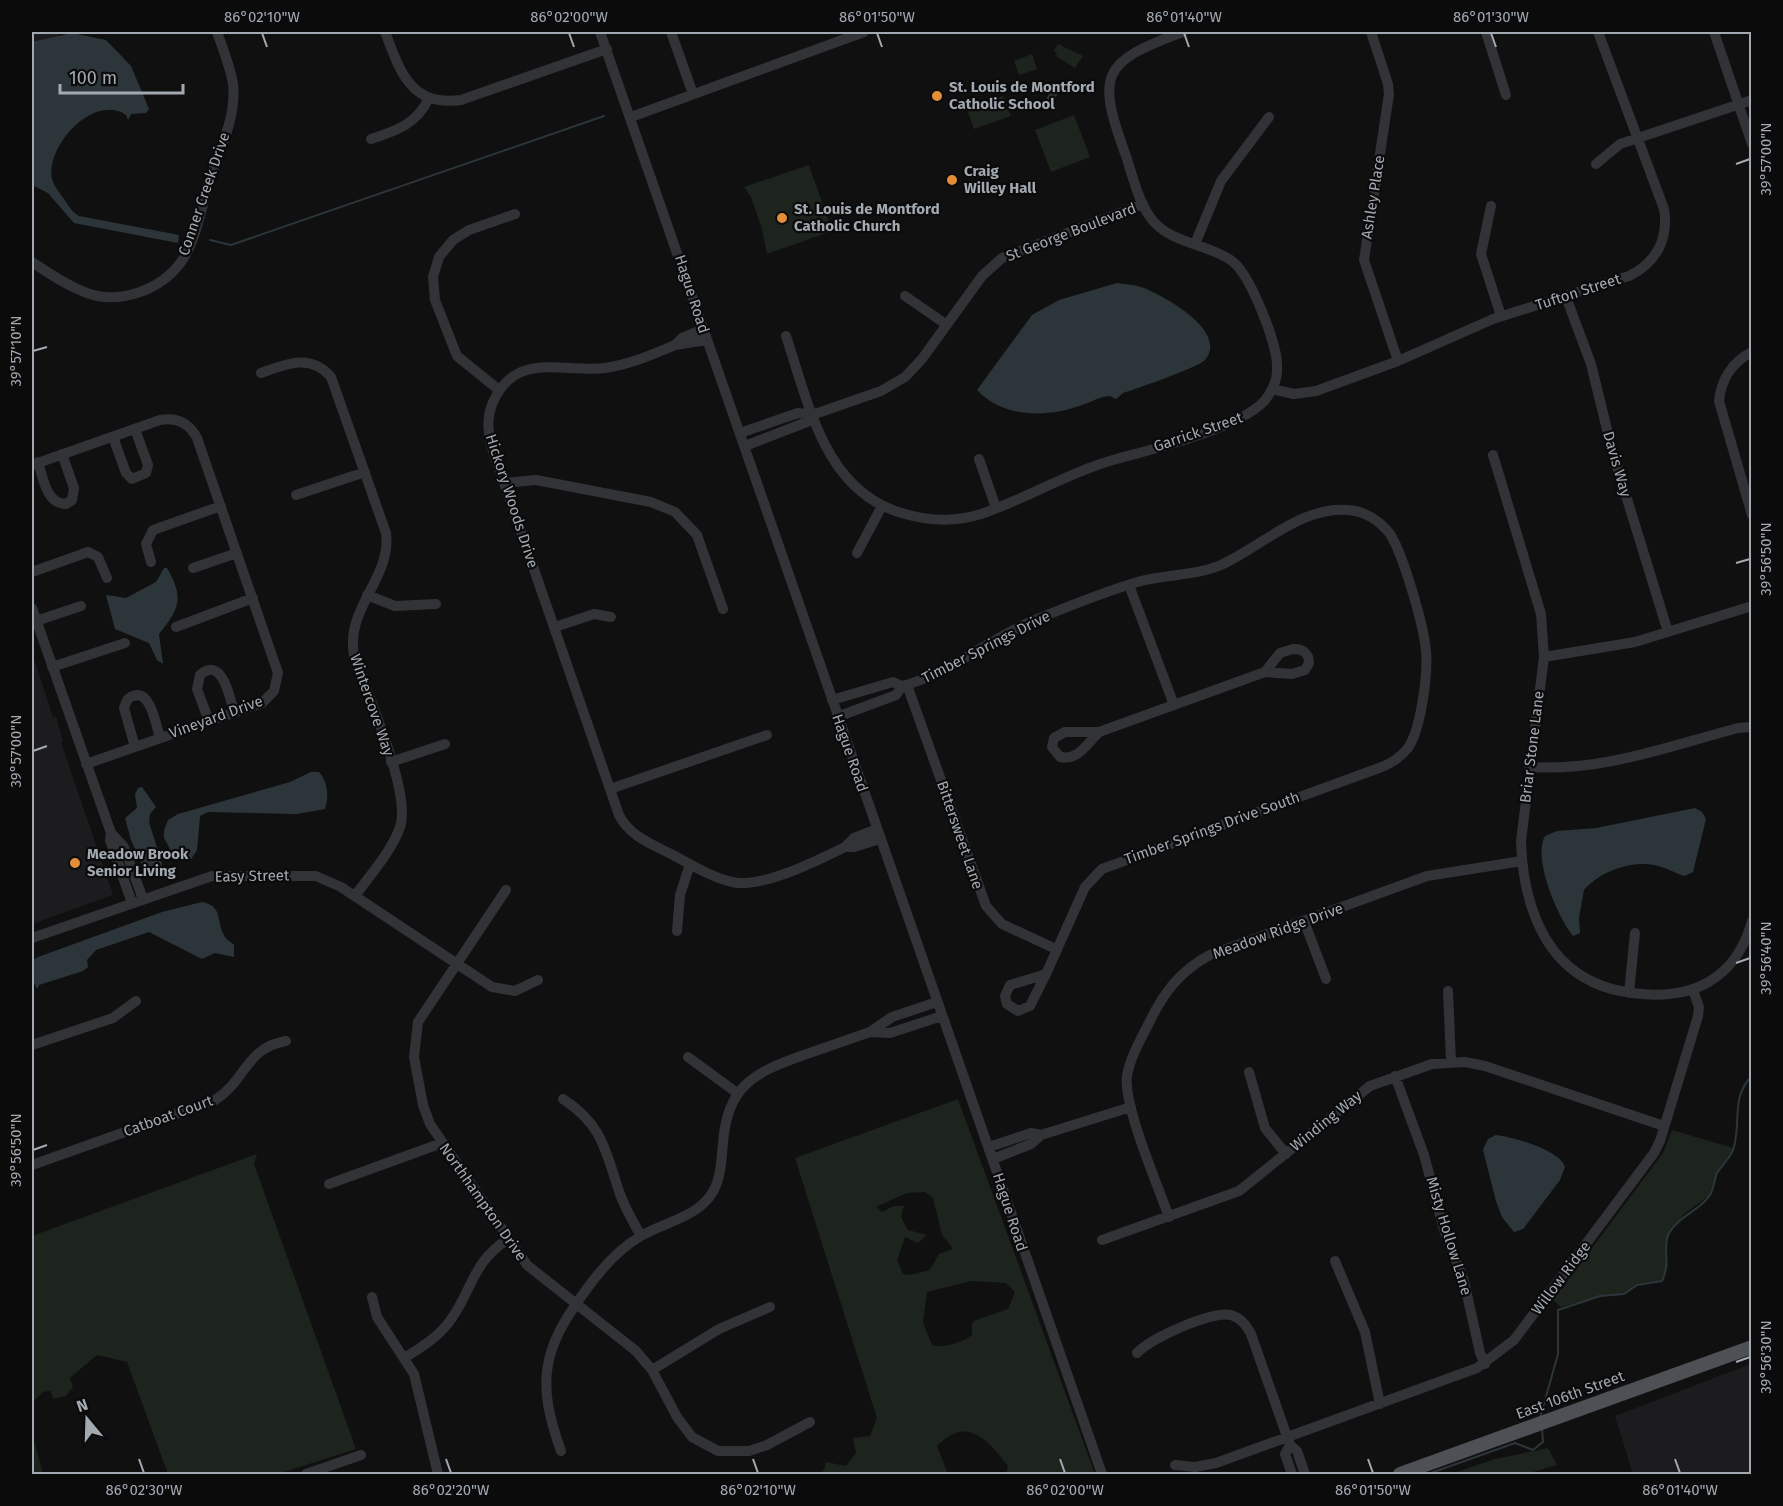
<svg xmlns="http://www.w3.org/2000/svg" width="1783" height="1506" font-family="'Fira Sans',sans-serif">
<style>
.built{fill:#1c1c1e}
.green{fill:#1d231d;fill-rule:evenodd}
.water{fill:#2c363a}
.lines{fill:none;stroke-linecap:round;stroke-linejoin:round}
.stream{stroke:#2c363a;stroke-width:2}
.minor{stroke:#313336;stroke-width:10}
.major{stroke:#4d5054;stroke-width:14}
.ticks{fill:none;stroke:#a2a9b1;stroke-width:2}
.poi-dot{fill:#e28e37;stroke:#0b0b0c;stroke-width:2}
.labels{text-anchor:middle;stroke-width:4.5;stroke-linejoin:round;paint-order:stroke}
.poi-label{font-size:15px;font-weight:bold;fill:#a2a9b1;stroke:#0b0b0c;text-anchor:start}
.street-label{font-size:15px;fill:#a2a9b1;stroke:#0b0b0c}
.neatline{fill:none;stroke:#a2a9b1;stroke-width:2}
.ticks-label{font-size:15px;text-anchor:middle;fill:#a2a9b1}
</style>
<rect width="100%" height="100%" fill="#101011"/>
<path class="built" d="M32,32h26l4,14 -30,13z
M32,653l21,64h3l7,24 -2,1 52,153 -81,29z
M1751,1364v110h-118l-18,-58z"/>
<path class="green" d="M1058,44l25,12 -8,12 -19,-12 1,-3 -3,-2z
M1032,54l5,15 -18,6 -5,-14z
M1003,96l8,20 -37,13 -7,-20z
M1074,115l16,42 -39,15 -16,-42z
M809,165l23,66 -65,23 -5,-25 -11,-32 -7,-10z
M958,1099l137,375h-89l2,-8c-21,-27 -41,-51 -71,-20l11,28h-129l5,-4 2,-8 20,4 10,-13 -3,-15 17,-2 7,-18 -82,-260zM925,1192l8,6 9,37 11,14 -14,5 -9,16 -20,5 -7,-1 -6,-14 8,-23 13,6 9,-8 -19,-5 -7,-13 3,-11h-10l-12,6 -6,-5 31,-14zM971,1281l35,2 9,9 -7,17 -32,11 -4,3v12c-9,7 -30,14 -40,10l-9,-22 4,-31z
M1672,1130l61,18 -17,27 -6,20 -26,19 -15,20 -3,7 2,25 -6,15 -25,4 -13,9 -19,1 -44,12 -8,-7 110,-147z
M257,1154l-3,10 102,285 -78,25h-110l-41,-112 -30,-7 -27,23 3,9 -7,9 -12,3 -4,-8 -7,1 -11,11v-167z
M32,1432l11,42h-11z
M1548,1448l9,17 -31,9h-75l44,-15z"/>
<path class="water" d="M72,33l34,7 25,26 18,43 -3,4 -15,1 -3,6 -2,-5c-32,-22 -81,31 -74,64 2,7 7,13 12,20 4,6 8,13 15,17l100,19 -1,8 -104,-20 -26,-30 -16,-8v-143z
M1055,82l7,4 -11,20 -6,-4z
M1117,283c8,1 19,2 27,5 20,8 85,43 61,72 -6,7 -69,29 -82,33l-7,6 -6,-3 -7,1c-8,2 -14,6 -21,8 -35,13 -79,13 -105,-15l55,-75 27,-15z
M164,568h3c17,30 13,40 -8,66l4,30 -6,-4 -8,-17 -34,-14 -9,-34 20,3 30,-16z
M311,772h8c9,10 10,24 6,37l-28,5 -89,-2 -8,4 -3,34 -6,9 -15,1 -12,-22v-8l4,-10 10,-6 112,-32z
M142,787l14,20 -6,7 -1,8 13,42 -1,6 -7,2 -11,-5 -12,-27 -6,-22 12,-10 -2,-14 3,-6z
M1695,808l7,4 4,7 -13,53 -9,4c-9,-3 -17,-8 -26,-10 -24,-7 -58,5 -74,24l-5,28 1,15 -7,3c-15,-18 -41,-78 -28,-100l12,-5 39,-3z
M202,902c21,4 14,18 22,33 1,4 7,7 10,10v12l-19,-4 -13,6 -53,-27 -53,18 -9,10 1,7 -5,4 -44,14 -2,4 -5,-11v-17l6,-4 124,-45z
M1496,1135c17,2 64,15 69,32l-5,13 -37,49 -9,3 -12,-15 -6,-16 -13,-51 5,-11z"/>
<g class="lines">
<path class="stream" d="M210,240l21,5 373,-129
M1540,1418l18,-64v-44l42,-14 24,-2 13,-9 25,-4c9,-18 0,-36 7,-48 11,-18 32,-23 41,-38 4,-6 4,-15 7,-22 5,-8 12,-14 16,-23 9,-26 -3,-53 19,-74
M1428,1474l87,-31 18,7 10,-8 -1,-14"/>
<path class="minor" d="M385,32c15,39 25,75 76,68l146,-51
M600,32l502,1442
M671,32l22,62
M1371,32l17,52 1,10 -25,166 34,101
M1486,32l20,63
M1714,32l38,112
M631,117l233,-85
M371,139c25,-8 46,-15 58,-41
M1596,164l24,-20 132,-44
M1491,206l-10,48 20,62
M1195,244l26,-63 48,-64
M32,262c17,11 35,24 55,31 32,12 74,-3 94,-31 15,-21 20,-52 27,-77 10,-32 29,-67 25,-101 -3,-18 -10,-35 -16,-52
M905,296l42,29
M1566,297l25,67 21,86 56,182
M704,329l-22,9 -7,7 32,-5
M786,336c23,69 39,157 119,178 25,7 51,8 76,0 45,-15 86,-41 132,-54 36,-10 136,-33 155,-64 6,-9 10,-21 9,-31 0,-22 -27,-91 -45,-104 -23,-17 -58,-17 -78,-39 -15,-17 -21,-45 -28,-66 -30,-82 -25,-94 57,-124
M675,345c-22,9 -46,20 -70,23 -41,5 -88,-17 -111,32 -7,14 -7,29 -3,45l128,370c10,20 30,28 50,38 20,10 41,24 63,29 30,7 86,-22 113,-35
M1752,352c-20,10 -31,28 -33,49l33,114
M261,373c25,-9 49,-20 70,4l55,156c6,45 -41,75 -32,122 12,37 58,138 46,172 -8,24 -30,48 -45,69
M1272,389l22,5 22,-3 82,-30 95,-42 136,-43c27,-13 40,-37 35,-67l-66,-177
M499,390l-42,-34 -22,-56 -2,-23 6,-20 14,-17 16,-10 46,-16
M812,415l69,-24 24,-14 17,-18 60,-83 20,-18 141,-54
M740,433l58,-20 14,2 -5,7 -62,24
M113,437l13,36 6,6 14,-6 2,-8 -13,-36
M1493,455l48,159 3,43 -23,184c1,40 11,87 40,118 20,21 45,31 72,34 58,8 103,-13 119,-72
M979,459l17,49
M38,462c5,15 8,42 28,42l6,-4 2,-12 -12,-34
M32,465l128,-45c17,-3 29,3 37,18l81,235 -4,18 -12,12 -176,61
M505,483l31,-3 115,22 24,10 22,23 26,74
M296,495l69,-23
M857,553l25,-47
M151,562l-5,-18 7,-14 68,-24
M193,568l44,-15
M32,572l56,-20 10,5 9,21
M1129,585l45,120
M367,595l28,11 41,-2
M32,608l79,225
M36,621l45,-15
M176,627l77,-29
M555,627l39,-13 17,3
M1293,649c10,0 16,4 16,14l-4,7 -13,4 -27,-2 15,-19z
M1544,657l91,-15 117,-36
M52,667l73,-24
M907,685l79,221 16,18 54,25
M902,686c48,-12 87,-48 133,-66 34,-14 71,-29 106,-39 27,-7 54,-5 80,-16 40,-18 80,-59 127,-55 17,1 32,11 42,24 13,20 34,92 36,117 2,23 -5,78 -18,97 -8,10 -18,16 -29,20l-277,101 -17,18 -39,87
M832,700l61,-18 9,4 -6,9 -59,22
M209,721l-12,-32 3,-14c22,-20 30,23 34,37
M1099,732l166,-60
M1099,732c-12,12 -21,29 -39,25l-8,-10 2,-9 11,-6z
M135,747l-11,-39c2,-6 3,-10 9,-12 18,-7 23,30 27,42
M391,762l54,-18
M1529,767c73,5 140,-21 209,-39l14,-1
M610,789l157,-54
M877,829l-23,9 -9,9h9l26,-8
M506,890l-88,132 -4,35 9,48 7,19 97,141 109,86 16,19 25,47 15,20 26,14h31l18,-6 43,-23
M132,903l-22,-63 1,-7 13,14 19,52
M1304,921l22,58
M677,931l3,-36 10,-31
M32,938l180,-62h104l25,11 151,100 23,4 23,-11
M1046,974l-16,32 -12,5 -11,-7 -2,-8 5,-11z
M1448,991l3,70
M1629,993l6,-60
M937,1002l-45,15 -22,15 20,1 52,-17
M32,1045l81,-27 23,-17
M688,1057l49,36
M1249,1072l16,56 21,26
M1395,1076l29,79 20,75 20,51 16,72 5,11
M563,1099c41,27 42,52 57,95 5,14 13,28 21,42
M1041,1135l90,-28
M989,1147l42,-14 10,2 -10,9 -38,15
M32,1165l183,-65c31,-19 30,-52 71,-59
M329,1184l113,-41
M1169,1217c-11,-31 -46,-112 -42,-141 3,-19 14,-37 23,-55 14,-29 31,-51 60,-66l217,-79 95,-15
M1102,1240l137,-49 131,-105 62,-22 33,-2 20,4 179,60
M1335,1261l30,71 15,72
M372,1297l5,20 37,57 24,100
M1137,1353c14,-15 74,-42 94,-38 10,3 15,10 20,19l39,111
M406,1357c17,-11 34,-21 46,-39 22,-32 20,-55 56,-79
M652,1370l67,-41 51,-22
M561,1451c-25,-69 -19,-102 25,-161 15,-21 32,-41 55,-54 20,-12 47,-17 64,-34 16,-15 16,-38 18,-59 4,-56 30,-70 78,-87 23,-8 46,-16 69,-24
M1175,1465l20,2 21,-4 261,-95 37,-28 140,-187 6,-12 38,-125 1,-9 -6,-17
M306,1474l55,-19
M1292,1474l-7,-20 5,-9 7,6 8,23"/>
<path class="major" d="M1400,1474l352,-127"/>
</g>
<path class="ticks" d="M262,33l5,14M569,33l5,14M877,33l5,14M1184,33l5,14M1491,33l5,14M1736,164l14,-5M33,351l14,-4M1736,563l14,-4M33,751l14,-5M1736,963l14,-5M33,1150l14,-5M1736,1362l14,-5M139,1459l5,14M446,1459l5,14M753,1459l5,14M1060,1459l5,14M1368,1459l5,14M1675,1459l5,14"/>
<g class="poi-dot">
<circle cx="937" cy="96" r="6"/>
<circle cx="952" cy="180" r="6"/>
<circle cx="782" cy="218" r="6"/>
<circle cx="75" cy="863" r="6"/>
</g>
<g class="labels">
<g class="poi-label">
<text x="949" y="92">St. Louis de Montford<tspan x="949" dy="17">Catholic School</tspan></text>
<text x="964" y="176">Craig<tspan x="964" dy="17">Willey Hall</tspan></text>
<text x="794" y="214">St. Louis de Montford<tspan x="794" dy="17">Catholic Church</tspan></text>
<text x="87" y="859">Meadow Brook<tspan x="87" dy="17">Senior Living</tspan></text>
</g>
<g class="street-label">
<text transform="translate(204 194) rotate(-71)" y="5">Conner Creek Drive</text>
<text transform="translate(1373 197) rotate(-81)" y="5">Ashley Place</text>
<text transform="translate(1071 232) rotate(-21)" y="5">St George Boulevard</text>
<text transform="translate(1578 292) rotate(-18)" y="5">Tufton Street</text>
<text transform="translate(692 294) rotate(72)" y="5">Hague Road</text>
<text transform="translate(1198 432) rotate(-19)" y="5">Garrick Street</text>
<text transform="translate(1617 464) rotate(74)" y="5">Davis Way</text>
<text transform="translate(512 501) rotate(72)" y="5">Hickory Woods Drive</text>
<text transform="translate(986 647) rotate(-27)" y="5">Timber Springs Drive</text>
<text transform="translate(372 705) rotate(71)" y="5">Wintercove Way</text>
<text transform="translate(216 717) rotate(-20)" y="5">Vineyard Drive</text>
<text transform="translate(1532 747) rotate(-83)" y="5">Briar Stone Lane</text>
<text transform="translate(850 753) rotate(71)" y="5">Hague Road</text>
<text transform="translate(1212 828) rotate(-20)" y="5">Timber Springs Drive South</text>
<text transform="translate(960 835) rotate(71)" y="5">Bittersweet Lane</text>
<text transform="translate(252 876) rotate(-1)" y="5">Easy Street</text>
<text transform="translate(1278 931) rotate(-20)" y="5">Meadow Ridge Drive</text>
<text transform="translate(168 1116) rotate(-20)" y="5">Catboat Court</text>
<text transform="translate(1326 1121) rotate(-39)" y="5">Winding Way</text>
<text transform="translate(483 1202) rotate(55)" y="5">Northhampton Drive</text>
<text transform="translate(1010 1212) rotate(72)" y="5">Hague Road</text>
<text transform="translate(1449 1236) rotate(73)" y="5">Misty Hollow Lane</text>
<text transform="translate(1561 1278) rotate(-53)" y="5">Willow Ridge</text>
<text transform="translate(1570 1395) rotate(-20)" y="5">East 106th Street</text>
</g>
</g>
<rect width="1783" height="1506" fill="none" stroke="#0b0b0c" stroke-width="66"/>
<g transform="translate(87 1419) rotate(341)" stroke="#0b0b0c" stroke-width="4.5" paint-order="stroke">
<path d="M0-4.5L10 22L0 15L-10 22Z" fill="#a2a9b1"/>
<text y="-9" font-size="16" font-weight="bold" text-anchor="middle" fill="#a2a9b1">N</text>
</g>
<path d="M60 84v9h123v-9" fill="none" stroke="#a2a9b1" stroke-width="3"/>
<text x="69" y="84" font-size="18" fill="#a2a9b1" stroke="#0b0b0c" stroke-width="4.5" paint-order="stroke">100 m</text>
<rect x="33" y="33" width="1717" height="1440" class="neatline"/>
<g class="ticks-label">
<text x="262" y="22">86°02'10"W</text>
<text x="569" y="22">86°02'00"W</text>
<text x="877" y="22">86°01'50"W</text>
<text x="1184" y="22">86°01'40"W</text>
<text x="1491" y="22">86°01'30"W</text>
<text transform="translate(1766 159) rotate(-90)" y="5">39°57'00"N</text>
<text transform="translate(16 351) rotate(-90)" y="5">39°57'10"N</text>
<text transform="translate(1766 559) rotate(-90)" y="5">39°56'50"N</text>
<text transform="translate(16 751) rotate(-90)" y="5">39°57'00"N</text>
<text transform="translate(1766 958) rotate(-90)" y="5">39°56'40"N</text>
<text transform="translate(16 1150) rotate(-90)" y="5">39°56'50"N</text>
<text transform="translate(1766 1357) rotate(-90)" y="5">39°56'30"N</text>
<text x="144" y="1495">86°02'30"W</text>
<text x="451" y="1495">86°02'20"W</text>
<text x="758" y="1495">86°02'10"W</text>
<text x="1065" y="1495">86°02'00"W</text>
<text x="1373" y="1495">86°01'50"W</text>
<text x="1680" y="1495">86°01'40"W</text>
</g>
</svg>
